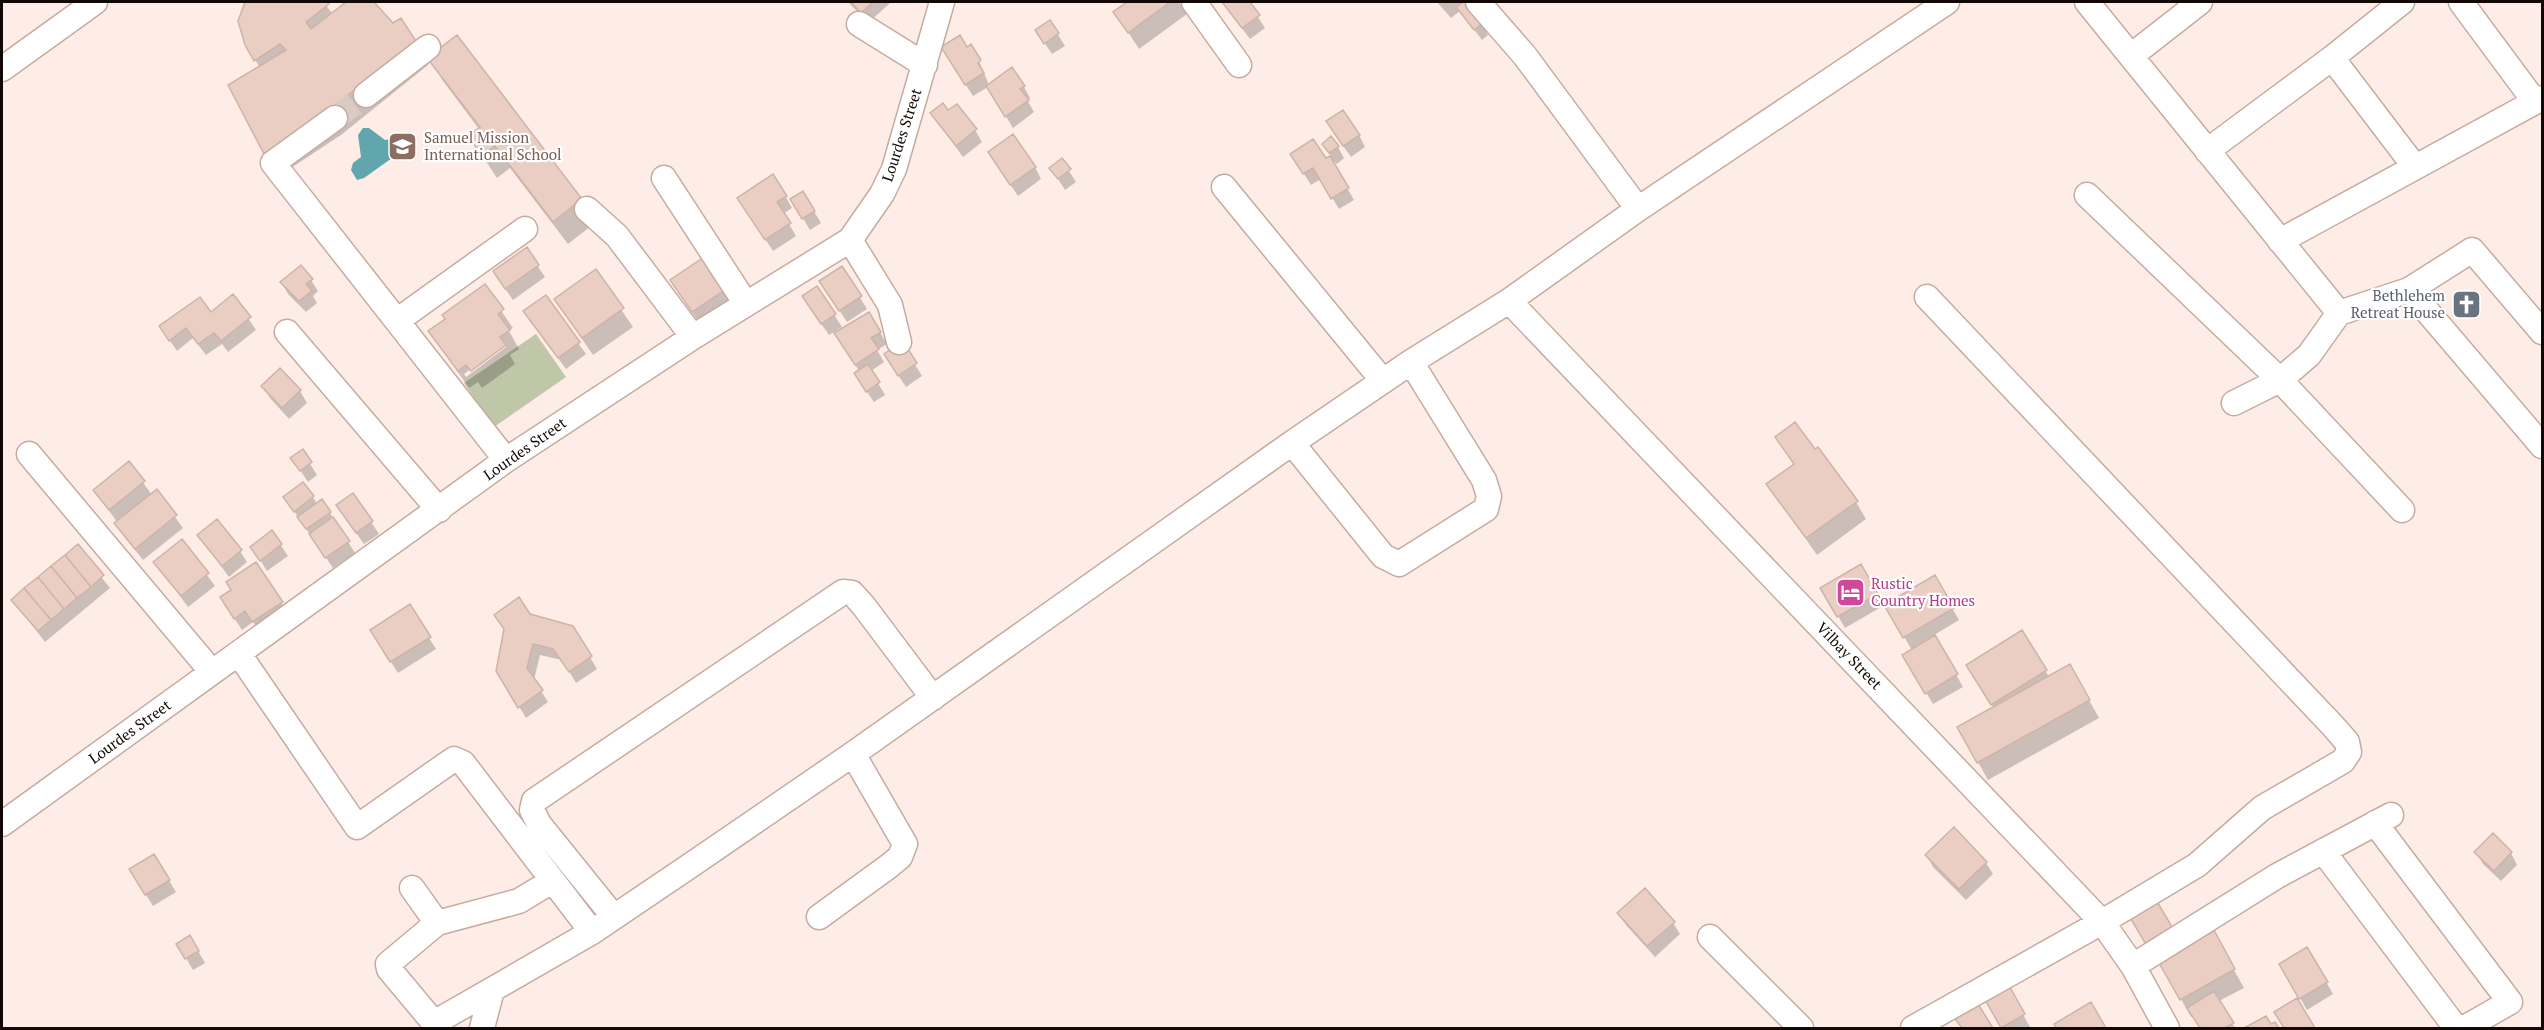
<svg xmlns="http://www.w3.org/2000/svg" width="2544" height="1030" font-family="'PT Serif',serif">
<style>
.green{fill:#bfc7a8}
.water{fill:#61a6ac}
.shadow{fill:#0003;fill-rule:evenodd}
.building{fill:#eacec3;stroke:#ceb3a8;stroke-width:1.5}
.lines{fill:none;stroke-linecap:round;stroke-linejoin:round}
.minor-tunnel{stroke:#dbcbc4;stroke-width:24;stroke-dasharray:24 12;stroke-linecap:butt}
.minor-casing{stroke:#c6aba0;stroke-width:27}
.minor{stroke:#fff;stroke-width:24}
.labels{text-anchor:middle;stroke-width:4.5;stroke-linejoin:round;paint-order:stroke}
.street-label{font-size:15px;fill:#120906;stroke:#fff}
.education-label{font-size:15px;fill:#785e54;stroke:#fff;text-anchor:start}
.worship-label{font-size:15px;fill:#5b616d;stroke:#fff;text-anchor:end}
.hotel-label{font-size:15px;fill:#b23c85;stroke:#fff;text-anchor:start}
</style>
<rect width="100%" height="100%" fill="#feede6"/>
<path class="green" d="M536,334l30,43 -72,50 -30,-44z"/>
<path class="water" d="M363,128h6l16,12 13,-2 6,1 2,9 -42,30 -7,2 -6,-10 2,-7 8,-6 -3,-22z"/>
<path class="shadow" d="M248,2h75l10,12 15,-12h24l21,23 22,17 13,23 -87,70 -62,41 -49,-90 30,-18 -14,-24 -6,-23z
M848,2h40l2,1 -22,20z
M1129,2h50l8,12 -48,35 -24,-37z
M1222,2h26l17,26 -15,11z
M1437,2h33l18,33 -6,5 -22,-29 -9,7z
M1050,22l15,24 -13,8 -8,-12z
M457,37l138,186 -27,21 -58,-76 -13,10 -27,-41 9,-8 -36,-48 -14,-23z
M967,49l12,12 10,24 35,2 6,11 -3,2 7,12 -21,16 -25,-41 -15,9 -24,-37z
M948,112l27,18 7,12 -19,15 -31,-43z
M1334,133l25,2 6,12 -14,10z
M1323,144l15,3 6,11 -7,6 -7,-5 24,41 -15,9 -18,-30 -10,6 -12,-19 32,-9z
M989,153l46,14 6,12 -23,17z
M1062,160l14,22 -11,8 -14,-22z
M803,193l18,30 -11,7 -18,-30z
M786,197l6,11 -9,6 13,22 -23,15 -27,-41z
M526,249l19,28 -32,23 -12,-17z
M704,259l27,43 -32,21 -20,-31z
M842,268l25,41 -20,13 -19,-29z
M595,271l38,56 -40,28 -38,-56z
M311,280l7,11 -5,5 4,7 -11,9 -18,-18 -6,-11z
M484,286l29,42 -4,3 10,18 -9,6 5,9 -33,24 -4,-6 -9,6 -39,-56zM506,343v4l-40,30 -2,-3z
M817,288l25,39 -13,8 -19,-27z
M233,296l23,34 -28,22 -6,-8 -16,11 -13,-17 -16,13 -9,-13 43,-24z
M545,297l41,57 -20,15 -34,-46z
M869,314l18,30 -10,6 7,12 -13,9 14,24 -11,7 -12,-17 -3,-14 -16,-26z
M902,343l20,33 -16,11 -14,-21z
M263,386l37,5 7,12 -18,16 -19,-21z
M1777,438l79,64 10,17 -49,36 -49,-70 27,-20z
M302,451l15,24 -9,7 -16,-24z
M129,463l23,32 4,-4 27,37 -40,32 -20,-25 -7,-12 1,-1 -22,-31z
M353,495l26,39 -15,10 -19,-27z
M313,497l4,7 13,9 25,40 -22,15 -48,-70z
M272,532l16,24 -21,15 -15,-24z
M199,536l41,15 7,11 -18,15z
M182,541l33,45 -27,21 -33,-45z
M77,546l33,42 -65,54 -32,-42z
M1860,566l23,40 -38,22 -23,-40z
M1934,577l25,43 -25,15 29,52 -30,17 -29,-48 9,-4 -27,-46z
M281,603l7,11 -28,19 -7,-11 -11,8 -14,-21z
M529,615l43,12 25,42 -21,14 -14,-23 -22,-5 -6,25 14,22 -22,16 -28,-47z
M2022,632l27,45 21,-11 29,52 -111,62 -29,-52 35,-20 -16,-25z
M429,638l7,11 -38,24 -20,-31z
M2476,852l35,1 6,12 -16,16 -18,-17z
M1927,855l59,8 7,11 -27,26 -33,-33z
M154,856l22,36 -23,14 -15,-24z
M1619,913l54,10 7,11 -25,23 -29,-32z
M2213,932l31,56 -25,13 16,27h-34l-8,-12 -2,1 -31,-55z
M190,937l15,26 -12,7 -15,-26z
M2307,949l26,45 -26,16 -26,-45z
M2006,984l24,43 -3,1h-24l-18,-32z
M2090,1004l15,24h-47l-2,-4z"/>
<path class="building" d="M245,2h81l3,2 -23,18 5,7 35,-27h28l19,21 8,-5 15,23 -88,70 -64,43 -36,-69 58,-35 -6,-6 -26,17 -9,-16 -7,-24z
M851,2h22l-12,11z
M1127,2h43l-42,31 -15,-21z
M1222,2h28l10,13 -18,13z
M1463,2h3l17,21 -9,7 -18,-23z
M1050,20l9,13 -15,11 -9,-14z
M457,35l125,164 -29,23 -58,-76 -13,10 -14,-20 12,-9 -53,-69z
M960,35l7,12 4,-3 10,16 -3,3 6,10 -19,12 -24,-38z
M1012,67l13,19 -5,3 9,11 -24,17 -19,-31z
M943,103l5,7 9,-6 20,25 -21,17 -26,-33z
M1343,110l17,25 -17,11 -17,-25z
M1013,134l23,33 -26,18 -22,-33z
M1331,136l8,10 -10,7 -7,-9z
M1313,139l13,19 4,-2 19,32 -18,11 -18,-31 -10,6 -13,-20z
M1062,158l9,11 -13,10 -9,-11z
M773,174l14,22 -10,6 14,21 -26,17 -28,-42z
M803,191l12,20 -13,8 -12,-20z
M527,247l12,18 -34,24 -12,-18z
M704,257l22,32 -34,23 -22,-32z
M301,265l12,14 -7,5 6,7 -13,10 -19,-19z
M842,266l20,30 -23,15 -20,-30z
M596,269l28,39 -42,30 -28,-39z
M485,284l19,25 -6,5 12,16 -10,7 6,8 -35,26 -5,-6 -8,6 -30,-40 17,-12 -3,-4z
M817,286l19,28 -15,10 -19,-28z
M233,294l18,23 -30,24 -7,-8 -16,11 -12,-16 -17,13 -10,-15 41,-29 11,15z
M546,295l34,47 -22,16 -35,-47z
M869,312l12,20 -10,6 8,11 -24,16 -21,-32z
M903,341l14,22 -19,13 -14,-22z
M868,364l12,18 -14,10 -12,-19z
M280,368l21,22 -19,18 -21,-22z
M1795,422l20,27 3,-2 40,54 -52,37 -40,-54 28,-20 -19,-27z
M303,449l9,13 -12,9 -10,-13z
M129,461l16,20 -36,29 -16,-20z
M303,482l11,14 -20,16 -11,-15z
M157,489l20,26 -42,34 -21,-26z
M353,493l20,28 -17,12 -20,-28z
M322,499l9,13 -25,17 -9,-12z
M333,517l17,24 -25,17 -16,-24z
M217,519l25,31 -20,16 -25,-31z
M272,530l10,14 -22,17 -10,-14z
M182,539l27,34 -28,23 -28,-34z
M78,544l26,31 -13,12 -26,-32z
M65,555l26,32 -14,11 -26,-32z
M256,562l27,40 -31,20 -7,-11 -11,8 -14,-22 11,-7 -5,-8z
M1861,564l17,30 -41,23 -17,-29z
M51,566l26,32 -13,11 -26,-32z
M1935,575l19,33 -51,30 -19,-33z
M38,577l26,32 -13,11 -27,-32z
M24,588l27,32 -13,11 -27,-31z
M519,597l11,17 43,12 19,30 -23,16 -16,-23 -20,-5 -6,24 16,22 -25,18 -22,-37 8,-42 -10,-14z
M410,604l21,33 -41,25 -20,-32z
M2022,630l25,40 -56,35 -25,-40z
M1935,635l23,39 -33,20 -23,-39z
M2070,664l20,36 -113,63 -20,-36z
M1954,827l33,35 -28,27 -34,-34z
M2493,833l19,19 -18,19 -20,-19z
M154,854l16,26 -25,15 -16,-26z
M1645,888l30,34 -28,24 -30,-33z
M2155,898l20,34 -27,16 -20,-34z
M2214,930l21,39 -55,31 -22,-39z
M190,935l9,16 -14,8 -9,-15z
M2307,947l21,35 -29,17 -20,-35z
M2007,982l18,32 -24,14 -18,-32z
M2214,991l20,32 -10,5h-24l-13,-20z
M2297,998l18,30h-31l-10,-16z
M2091,1002l15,26h-50l-2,-4z
M1978,1004l15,24h-31l-7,-9z
M2266,1016l5,8 4,-2 4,6h-35z"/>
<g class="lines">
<path class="minor-tunnel" d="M335,118l31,-23"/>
<defs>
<path id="minor" d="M1194,2l45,63
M1478,2l47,54 113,153
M2087,2l252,311
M2461,2l74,100
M859,24l66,41
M2131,56l69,-54
M2332,58l83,109
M2,69l93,-67
M366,95l62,-48
M335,118l-62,45 233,297
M2207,151l125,-93 70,-56
M664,178l82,126
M1224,187l159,194
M2087,195l193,185 122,130
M587,209l30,27 76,101
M850,240l40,65 9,37
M2280,241l262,-143
M2409,290l133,156
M1509,301l593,621 31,44 34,62
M398,320l127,-91
M287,332l152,178
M2234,403l46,-23 29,-25 30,-42 70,-23 63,-40 70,82
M1292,443l91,113 16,8 87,-55 3,-13 -5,-16 -73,-118
M29,454l183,218
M239,654l118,173 97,-68 9,4 129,169
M2,824l504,-364 187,-123 157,-97 32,-46 12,-25 48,-167
M2323,851l130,173 6,4 9,-2 42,-24 -135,-179
M552,881l-33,20 -82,22 -49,41 1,5 45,54 158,-91 102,-69 159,-109 439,-311 119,-81 98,-61 129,-92 309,-207
M412,888l25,35
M614,917l-75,-93 -7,-14 2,-9 309,-209 9,1 11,12 70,93
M819,917l70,-51 11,-9 5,-13 -52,-90
M1710,937l91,91
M2133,966l144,-90 114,-61
M482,1028l10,-38
M1913,1028l189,-106 95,-57 65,-57 81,-47 6,-9 -2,-10 -14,-16 -406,-429"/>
</defs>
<use href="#minor" class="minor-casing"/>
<use href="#minor" class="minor"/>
</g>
<defs>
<symbol id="school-square" viewBox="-11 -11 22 22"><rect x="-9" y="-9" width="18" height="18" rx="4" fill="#8d6e63" stroke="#fff"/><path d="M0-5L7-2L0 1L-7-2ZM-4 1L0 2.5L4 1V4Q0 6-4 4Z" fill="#fff"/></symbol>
<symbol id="church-square" viewBox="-11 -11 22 22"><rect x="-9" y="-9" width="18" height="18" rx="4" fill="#6b7280" stroke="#fff"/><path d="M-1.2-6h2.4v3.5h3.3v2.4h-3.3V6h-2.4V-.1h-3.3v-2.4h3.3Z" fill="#fff"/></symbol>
<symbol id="hotel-square" viewBox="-11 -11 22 22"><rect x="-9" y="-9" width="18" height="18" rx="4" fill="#d1479c" stroke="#fff"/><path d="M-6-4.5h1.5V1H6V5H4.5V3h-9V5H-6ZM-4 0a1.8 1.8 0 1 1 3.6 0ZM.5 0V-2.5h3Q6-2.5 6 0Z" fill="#fff"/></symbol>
</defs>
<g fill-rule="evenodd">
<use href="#school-square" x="386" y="130" width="33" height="33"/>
<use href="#church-square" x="2450" y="288" width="33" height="33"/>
<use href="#hotel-square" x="1834" y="576" width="33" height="33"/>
</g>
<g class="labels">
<g class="street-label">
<text transform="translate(902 135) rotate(-72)" y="5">Lourdes Street</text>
<text transform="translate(525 449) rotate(-35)" y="5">Lourdes Street</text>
<text transform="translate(1849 656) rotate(46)" y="5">Vilbay Street</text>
<text transform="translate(130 732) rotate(-36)" y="5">Lourdes Street</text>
</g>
<g class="education-label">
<text x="424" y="143">Samuel Mission<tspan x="424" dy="17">International School</tspan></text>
</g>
<g class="worship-label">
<text x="2445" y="301">Bethlehem<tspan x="2445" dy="17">Retreat House</tspan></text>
</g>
<g class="hotel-label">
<text x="1871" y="589">Rustic<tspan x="1871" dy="17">Country Homes</tspan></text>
</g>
</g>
<rect width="2544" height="1030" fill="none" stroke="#120906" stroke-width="6"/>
</svg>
